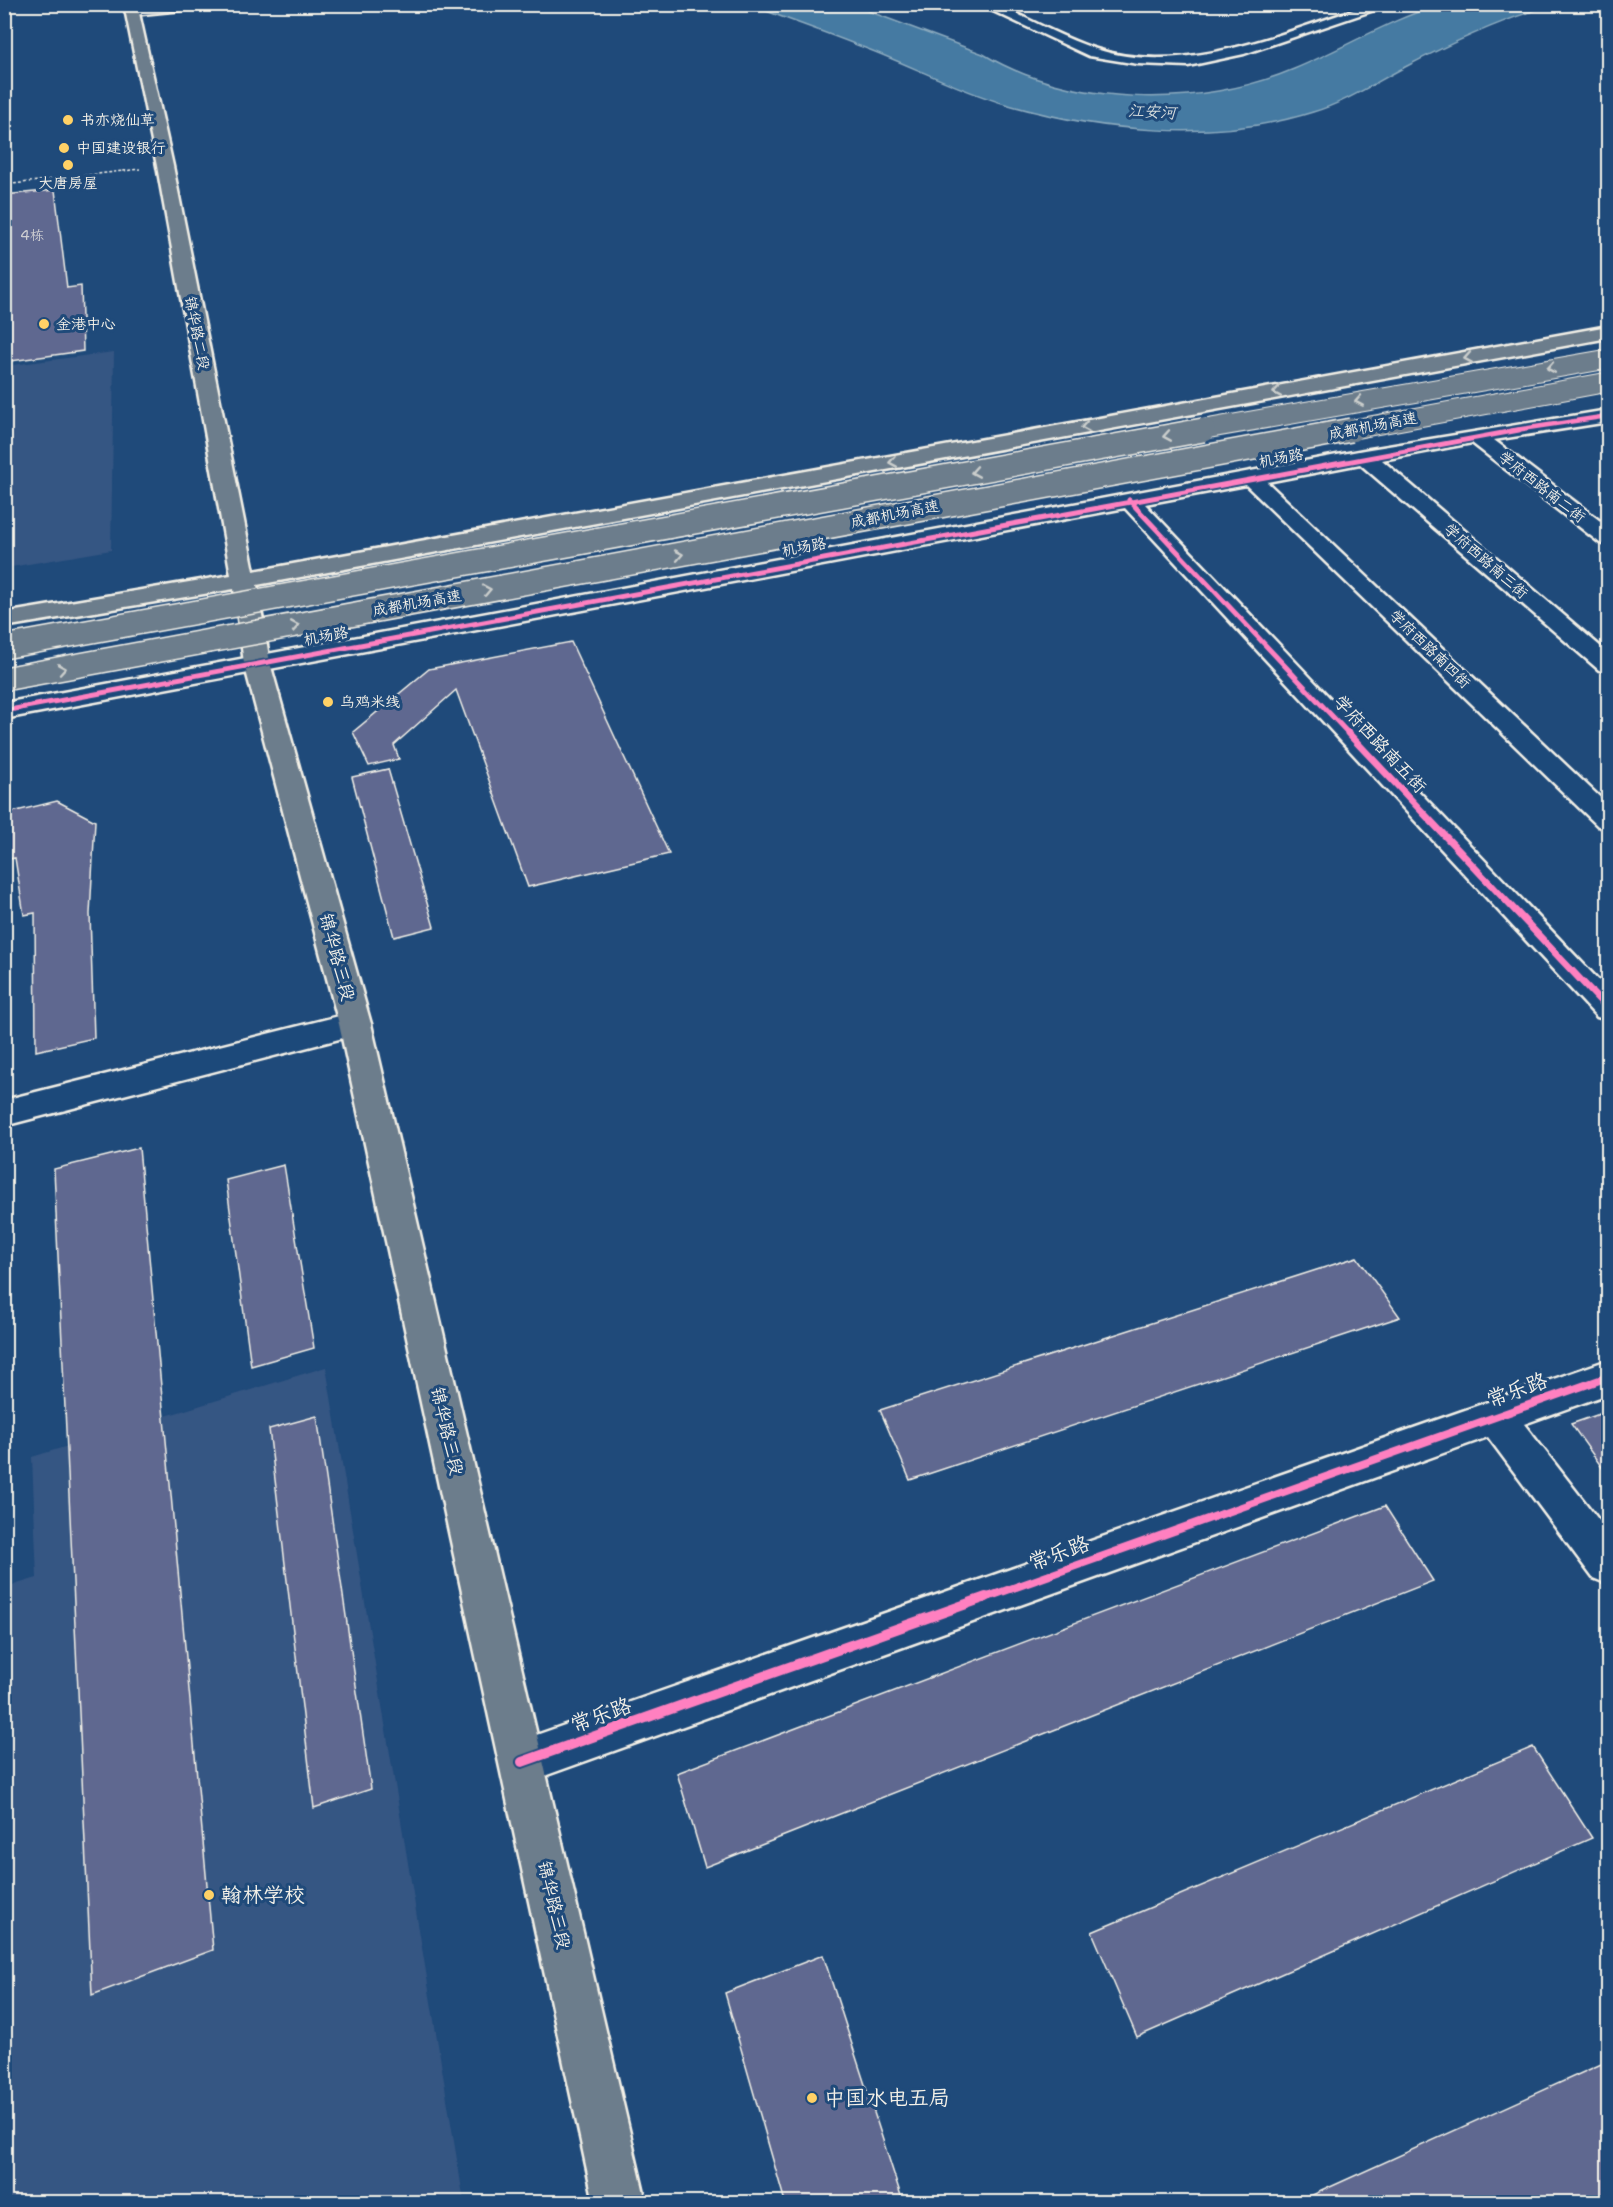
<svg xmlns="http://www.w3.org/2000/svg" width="1613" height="2207" font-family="'Shantell Sans','LXGW WenKai TC',sans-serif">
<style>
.built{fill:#365683}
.water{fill:#457aa2;stroke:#8baabe;stroke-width:1.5}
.building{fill:#5f6890;stroke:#f4f1e8;stroke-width:1.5}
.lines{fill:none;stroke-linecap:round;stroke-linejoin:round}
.minor-casing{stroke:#f4f1e8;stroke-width:5}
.major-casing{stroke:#f4f1e8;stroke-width:5}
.path{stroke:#f4f1e8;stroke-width:1.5;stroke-dasharray:3 2;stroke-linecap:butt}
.minor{fill:#1f4a7a;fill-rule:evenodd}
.major{fill:#6c7d8c;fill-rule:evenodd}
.highway-bridge-far1-casing{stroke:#f4f1e8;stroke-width:21;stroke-linecap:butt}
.highway-bridge-casing{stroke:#f4f1e8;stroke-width:26;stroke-linecap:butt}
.highway-bridge-far1{stroke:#6c7d8c;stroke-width:19}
.highway-bridge{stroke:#6c7d8c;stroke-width:23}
.cycleway-far4-casing{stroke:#1f4a7a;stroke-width:7}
.cycleway-far3-casing{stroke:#1f4a7a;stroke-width:8}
.cycleway-far2-casing{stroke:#1f4a7a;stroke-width:10}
.cycleway-far1-casing{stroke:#1f4a7a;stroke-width:12}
.cycleway-casing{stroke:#1f4a7a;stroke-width:14}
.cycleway-far4{stroke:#ff80c0;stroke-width:4.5}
.cycleway-far3{stroke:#ff80c0;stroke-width:5}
.cycleway-far2{stroke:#ff80c0;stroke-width:7}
.cycleway-far1{stroke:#ff80c0;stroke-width:8}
.cycleway{stroke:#ff80c0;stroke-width:10}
.oneway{stroke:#cbcecc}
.poi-dot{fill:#ffd166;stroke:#1f4a7a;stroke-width:2}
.labels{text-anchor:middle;stroke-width:6;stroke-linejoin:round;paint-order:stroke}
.far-number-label{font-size:14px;fill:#cfcfd2}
.far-poi-label{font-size:15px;fill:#f4f1e8;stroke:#1f4a7a;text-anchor:start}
.far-street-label{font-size:15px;fill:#f4f1e8;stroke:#1f4a7a}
.far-water-label{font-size:16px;font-style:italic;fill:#dadfde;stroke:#1f4a7a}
.street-label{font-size:18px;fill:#f4f1e8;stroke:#1f4a7a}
.near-street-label{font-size:21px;fill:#f4f1e8;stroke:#1f4a7a}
.near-poi-label{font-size:21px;fill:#f4f1e8;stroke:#1f4a7a;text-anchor:start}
</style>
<rect width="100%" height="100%" fill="#1f4a7a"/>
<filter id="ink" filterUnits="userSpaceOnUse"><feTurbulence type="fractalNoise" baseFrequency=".0167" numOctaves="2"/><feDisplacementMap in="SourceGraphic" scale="12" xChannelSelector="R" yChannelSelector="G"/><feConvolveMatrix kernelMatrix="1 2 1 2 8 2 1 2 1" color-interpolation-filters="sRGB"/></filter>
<g filter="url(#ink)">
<path class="built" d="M114,352l-3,198 -106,18v-202z
M326,1367l138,835h-459l-1,-614 33,-10 -5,-121z"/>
<path class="water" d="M751,5h101l131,49c89,53 217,55 311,15 49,-20 94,-49 145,-64 11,-3 25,-1 36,-1 26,0 52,0 78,1 -51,14 -100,37 -146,61 -31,16 -60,36 -94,46 -98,31 -211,20 -308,-8 -51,-15 -98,-41 -148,-59 -35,-14 -71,-26 -106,-40z"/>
<path class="building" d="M55,190l12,98 14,-2 2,65 -79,11v-167z
M571,642l98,212 -141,33 -72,-197 -62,55 5,14 -30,7 -16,-34 76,-63z
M388,769l46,158 -40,10 -42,-160z
M57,801l38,20 -5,93 4,124 -58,13 -1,-138 -11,2 -9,-57 -11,2v-46z
M139,1148l74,802 -121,45 -38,-826z
M284,1165l30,183 -63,18 -25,-186z
M1357,1257l43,60 -490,163 -30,-70z
M1608,1411v65l-37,-52z
M317,1416l54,373 -57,19 -45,-379z
M1385,1506l48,75 -728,286 -28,-94z
M1533,1747l59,91 -455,199 -45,-105z
M823,1955l80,247h-118l-60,-209z
M1608,2061v134l-15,7h-296z"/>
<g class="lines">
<defs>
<path id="minor" d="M157,4h51l-6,4 -70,7 -7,-4 7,-4z
M978,4h18c33,15 66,34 100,45 89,29 191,-18 275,-45h21l-148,50 -56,12 -50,-2 -49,-8z
M1608,410v12l-114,18 114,87v18l-8,-2 -128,-100 -90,17 226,193v20l-9,-3 -239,-206 -93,18 341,323v24l-10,-3 -352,-341 -101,19 463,486v30l-11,-3 -472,-509 -1121,211v-16l1360,-253z
M355,1012l11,4 5,8 -5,8 -362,94v-26z
M1608,1360v34l-84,30 84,108v52l-15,-6 -105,-141 -966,347 -16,-6 -6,-16 6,-16 16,-6z"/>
<path id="major" d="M124,4h13l36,162 81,405 1354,-245v12l-1351,247 13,78 101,361 275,1178h-52l-255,-1178 -95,-361 -10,-74 -230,38v-14l227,-38 -74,-409z"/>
</defs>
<use href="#minor" class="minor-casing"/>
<use href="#major" class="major-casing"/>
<path class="path" d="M4,185l136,-16"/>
<use href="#minor" class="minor"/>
<use href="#major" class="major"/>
<defs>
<path id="highway-bridge-far1" d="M1194,431l414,-72
M1343,431l265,-49"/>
<path id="highway-bridge" d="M4,647l1199,-217
M4,679l1347,-249"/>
</defs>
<use href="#highway-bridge-far1" class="highway-bridge-far1-casing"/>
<use href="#highway-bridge" class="highway-bridge-casing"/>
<use href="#highway-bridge-far1" class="highway-bridge-far1"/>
<use href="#highway-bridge" class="highway-bridge"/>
<defs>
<path id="cycleway-far4" d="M1509,431l99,-15"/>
<path id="cycleway-far3" d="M1129,500l220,234
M4,711l1515,-281"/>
<path id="cycleway-far2" d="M1348,733l260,276"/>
<path id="cycleway-far1" d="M982,1599l626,-222"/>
<path id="cycleway" d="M522,1762l464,-165"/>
</defs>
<use href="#cycleway-far4" class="cycleway-far4-casing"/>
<use href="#cycleway-far3" class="cycleway-far3-casing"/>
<use href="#cycleway-far2" class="cycleway-far2-casing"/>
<use href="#cycleway-far1" class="cycleway-far1-casing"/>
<use href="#cycleway" class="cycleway-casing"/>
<use href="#cycleway-far4" class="cycleway-far4"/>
<use href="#cycleway-far3" class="cycleway-far3"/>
<use href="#cycleway-far2" class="cycleway-far2"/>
<use href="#cycleway-far1" class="cycleway-far1"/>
<use href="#cycleway" class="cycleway"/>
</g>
<defs><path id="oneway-chevron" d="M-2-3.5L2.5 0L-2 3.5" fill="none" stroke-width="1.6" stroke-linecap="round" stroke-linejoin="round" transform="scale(1.5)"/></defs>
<g class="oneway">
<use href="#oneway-chevron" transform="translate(1468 358) rotate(170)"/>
<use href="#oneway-chevron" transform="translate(1551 368) rotate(170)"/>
<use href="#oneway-chevron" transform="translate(1277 392) rotate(170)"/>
<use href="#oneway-chevron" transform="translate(1359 401) rotate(170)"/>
<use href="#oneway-chevron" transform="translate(1085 427) rotate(170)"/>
<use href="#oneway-chevron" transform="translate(1167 436) rotate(170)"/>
<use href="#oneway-chevron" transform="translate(893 462) rotate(170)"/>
<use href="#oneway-chevron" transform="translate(975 472) rotate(170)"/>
<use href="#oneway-chevron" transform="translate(679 555) rotate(-11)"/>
<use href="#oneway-chevron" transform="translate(487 590) rotate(-11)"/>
<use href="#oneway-chevron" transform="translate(295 626) rotate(-10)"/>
<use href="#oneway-chevron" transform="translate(62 669) rotate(-10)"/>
</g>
</g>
<g class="poi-dot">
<circle cx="68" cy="120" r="6"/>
<circle cx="64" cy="148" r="6"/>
<circle cx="68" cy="165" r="6"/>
<circle cx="44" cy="324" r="6"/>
<circle cx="328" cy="702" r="6"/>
<circle cx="209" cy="1895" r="6"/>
<circle cx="812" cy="2098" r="6"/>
</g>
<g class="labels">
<g class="far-number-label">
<text x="32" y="240">4栋</text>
</g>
<g class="far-poi-label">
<text x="80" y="125">书亦烧仙草</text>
<text x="76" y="153">中国建设银行</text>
<text x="68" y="188" text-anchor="middle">大唐房屋</text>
<text x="56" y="329">金港中心</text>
<text x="340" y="707">乌鸡米线</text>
</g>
<g class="far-street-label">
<text transform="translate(197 333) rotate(79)" y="5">锦华路二段</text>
<text transform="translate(1373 426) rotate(-11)" y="5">成都机场高速</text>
<text transform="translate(1281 458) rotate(-11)" y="5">机场路</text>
<text transform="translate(1542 487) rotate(38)" y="5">学府西路南二街</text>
<text transform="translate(895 514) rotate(-11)" y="5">成都机场高速</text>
<text transform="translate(804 547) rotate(-11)" y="5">机场路</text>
<text transform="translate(1486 561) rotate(41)" y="5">学府西路南三街</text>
<text transform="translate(417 603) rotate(-10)" y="5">成都机场高速</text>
<text transform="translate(326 636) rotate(-11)" y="5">机场路</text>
<text transform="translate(1430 649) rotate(44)" y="5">学府西路南四街</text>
</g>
<g class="far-water-label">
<text transform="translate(1152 111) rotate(3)" y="6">江安河</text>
</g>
<g class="street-label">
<text transform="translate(1380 744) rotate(47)" y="6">学府西路南五街</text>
<text transform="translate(337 957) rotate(75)" y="6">锦华路三段</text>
<text transform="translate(447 1431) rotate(77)" y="6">锦华路三段</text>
<text transform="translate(554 1905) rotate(77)" y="6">锦华路三段</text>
</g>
<g class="near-street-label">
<text transform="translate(1517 1390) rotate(-20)" y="7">常乐路</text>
<text transform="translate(1059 1553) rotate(-20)" y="7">常乐路</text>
<text transform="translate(601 1715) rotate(-20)" y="7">常乐路</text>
</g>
<g class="near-poi-label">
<text x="221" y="1902">翰林学校</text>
<text x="824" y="2105">中国水电五局</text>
</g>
</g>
<rect width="1613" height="2207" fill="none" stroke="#1f4a7a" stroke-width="24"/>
<rect x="12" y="12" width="1589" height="2183" fill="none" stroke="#f4f1e8" stroke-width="2" filter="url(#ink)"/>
</svg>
